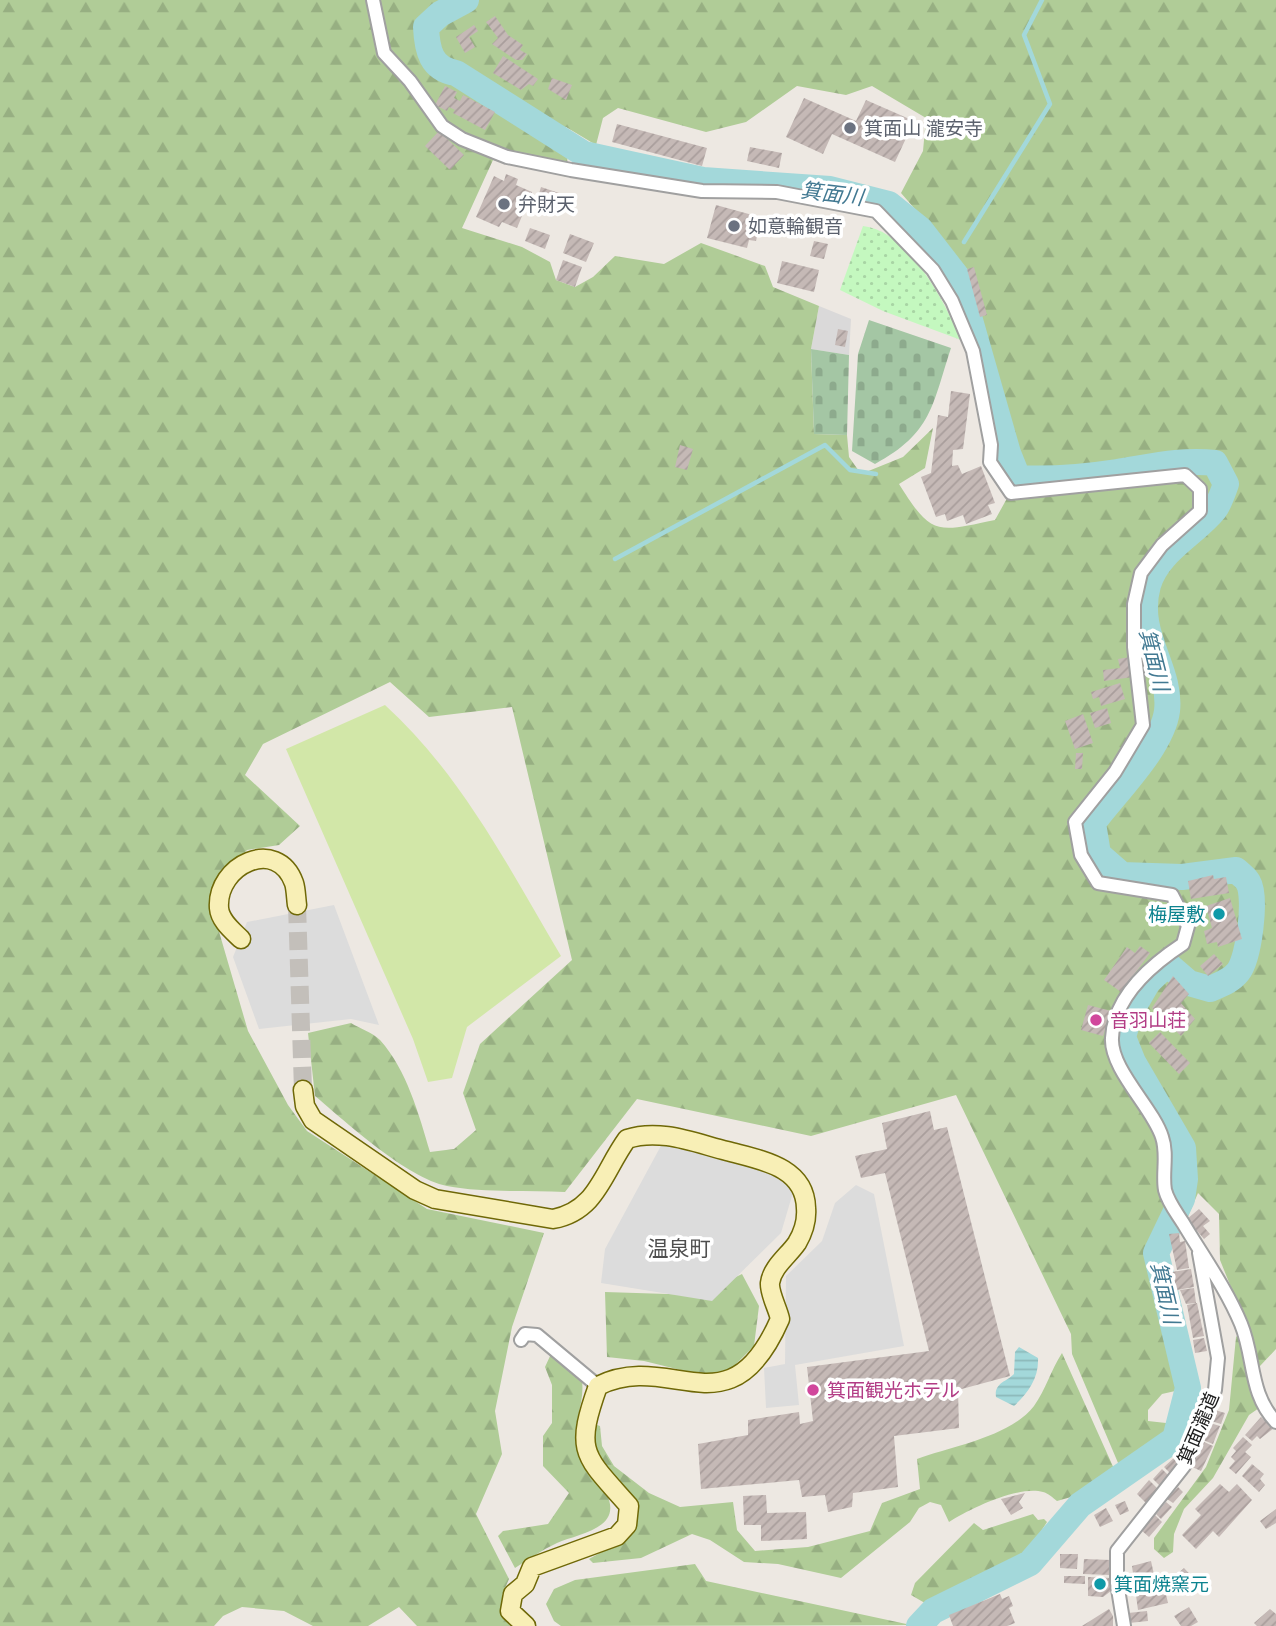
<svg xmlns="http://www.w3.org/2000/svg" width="1276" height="1626" font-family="'Space Grotesk','Noto Sans JP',sans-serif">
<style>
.residential{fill:#dad9d9}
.grass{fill:#d2e7a8}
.forest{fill:url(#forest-firs);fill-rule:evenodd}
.cemetery{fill:url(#cemetery-stones)}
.park{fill:url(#park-dots)}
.parking{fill:#dcdcdc}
.water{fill:url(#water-rules)}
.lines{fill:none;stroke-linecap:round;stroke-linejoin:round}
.stream{stroke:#a3d8da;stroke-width:4.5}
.river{stroke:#a3d8da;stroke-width:26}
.building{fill:url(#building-hatch)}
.secondary-tunnel{stroke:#c3bfba;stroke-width:18;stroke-dasharray:18 9;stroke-linecap:butt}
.street-casing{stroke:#a0a0a0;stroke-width:16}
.secondary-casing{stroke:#6f6807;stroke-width:21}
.street{stroke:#fff;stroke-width:12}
.secondary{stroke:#f8efb6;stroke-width:18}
.worship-dot{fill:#6b7280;stroke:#fff;stroke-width:2.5}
.culture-dot{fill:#0f9aa8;stroke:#fff;stroke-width:2.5}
.hotel-dot{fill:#d1479c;stroke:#fff;stroke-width:2.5}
.labels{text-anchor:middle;stroke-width:7;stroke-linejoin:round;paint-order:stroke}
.worship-label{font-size:19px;fill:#5b616d;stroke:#fff;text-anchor:start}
.culture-label{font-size:19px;fill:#0d838f;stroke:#fff;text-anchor:end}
.hotel-label{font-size:19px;fill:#b23c85;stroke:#fff;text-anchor:start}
.street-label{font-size:19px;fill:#1c1c1c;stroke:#fff}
.water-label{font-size:21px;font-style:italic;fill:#427992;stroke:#fff}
.neighbourhood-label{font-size:21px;fill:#4f4f4f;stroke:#fff}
</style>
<defs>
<pattern id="forest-firs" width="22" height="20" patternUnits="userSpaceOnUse" patternTransform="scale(1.75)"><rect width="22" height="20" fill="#b0cc97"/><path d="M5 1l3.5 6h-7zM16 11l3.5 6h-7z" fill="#97af82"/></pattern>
<pattern id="cemetery-stones" width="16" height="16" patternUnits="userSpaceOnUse" patternTransform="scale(1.75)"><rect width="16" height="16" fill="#a4c6a4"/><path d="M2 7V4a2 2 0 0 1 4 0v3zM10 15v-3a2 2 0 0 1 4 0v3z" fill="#8daa8d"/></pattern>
<pattern id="park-dots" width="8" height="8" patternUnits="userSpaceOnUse" patternTransform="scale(1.75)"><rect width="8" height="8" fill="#c4f8bf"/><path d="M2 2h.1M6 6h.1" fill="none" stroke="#a8d4a4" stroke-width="1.8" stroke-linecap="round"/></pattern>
<pattern id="water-rules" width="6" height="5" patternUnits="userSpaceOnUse" patternTransform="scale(1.75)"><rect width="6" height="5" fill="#a3d8da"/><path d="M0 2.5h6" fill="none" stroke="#8cb9ba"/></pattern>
<pattern id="building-hatch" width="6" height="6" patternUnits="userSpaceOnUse" patternTransform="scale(1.75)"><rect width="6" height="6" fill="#c5b9b6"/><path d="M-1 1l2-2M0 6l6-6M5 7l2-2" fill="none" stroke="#a99e9c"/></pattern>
</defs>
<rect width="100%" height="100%" fill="#ede8e2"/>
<path class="residential" d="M819,306l32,13 -2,36 -38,-6z"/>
<path class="grass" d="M385,705c76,69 124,163 176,251l-94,71 -15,51 -24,4 -15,-43 -127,-290z"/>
<path class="forest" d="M0,0h1276v1349l-16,17 -6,-2 -9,-42 -25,-62 -1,-46 -21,-21 -12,28 -18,-13 -19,46 35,135 -22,5 -14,16v11l27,3 -4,14 -50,32 -49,-116 -1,-20 -115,-239 -145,41 -174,-37 -72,93c-37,-2 -82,1 -118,-6 -40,-8 -100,-63 -132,-90l-7,-63 43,-10c8,5 22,10 29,17 27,30 39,75 50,112l24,-3 22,-19 -13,-37 17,-49 92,-84 -60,-253 -83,10 -39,-35 -127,62 -18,31 55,51 -21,19 -32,5 -25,25 -9,36 35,120 40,74 19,26 120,78 117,24 -32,94 -17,84 7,43 -26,60 33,65 -7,16v19l10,12h-95l-18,-19 -31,19h-55l-29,-15 -42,-4 -19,9 -9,10h-214zM797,86l49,9 26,-9 54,32 -3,33 -22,42 66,76 54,204 -26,47c-58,12 -63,17 -96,-36l26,-16 8,-40 -30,29 -42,17 -12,-17 -2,-22 -33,-1 -3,-85 8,-43 -46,-19 -8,-21 -64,-23 -37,21 -49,-8 -22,21 -18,10 -19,-7 -6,-18 -28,-15 -60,-19 31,-68 75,17 -2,-50 30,18 7,-27 15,-10 88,24 40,-10z
M742,1274l17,32 -5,40 -26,26 -27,3 -57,-14 -37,-4 -2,-65 94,3z
M1240,1333l19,75 -10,7 -36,63 -29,31 -10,25 -1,18 -9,6 -10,-9v-11l52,-71 23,-57 7,-73z
M1062,1353l53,118 -30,22 -28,8c-4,-3 -9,-8 -14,-9 -24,-7 -74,17 -94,30l-8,-17 -11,-3 -11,6 -9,14 -69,56 -63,-14 -34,-2 -34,-22 -18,-6 -51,24 -48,5 -4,-4 29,-16 15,-22 -42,-64v-34l9,3 2,20 12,20 35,27 31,14 53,-5 4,28 18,21 53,-4 62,-16 12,-28 38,-14 -3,-30c36,-13 93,-22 117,-53 12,-17 17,-36 28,-53z
M551,1354l31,27c3,22 -10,44 -6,64 4,20 22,33 31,50 16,34 -30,39 -50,48 -15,7 -28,16 -42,25l-17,-32 5,-5 45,-7 21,-31 -26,-27v-30l9,-13v-38l-7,-18z
M1033,1514l5,6 6,-1 3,3 -22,34 -95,50 -19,-11 4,-12 59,-60 9,7z
M695,1564l11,17 205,44 -350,1 -7,-5 -8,-17 8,-15 21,-9z"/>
<path class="cemetery" d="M869,320l82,28c-19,58 -19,85 -76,116l-23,-13 6,-97z
M811,349l38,6 -2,80 -33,-1z"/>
<path class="park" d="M863,226c46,5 82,77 98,114l-78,-29 -43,-21z"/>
<path class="parking" d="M334,905l45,120 -28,-6 -92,10 -26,-72 14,-35z
M663,1142l123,32 8,15 -13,44 -69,68 -111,-18 4,-34z
M856,1185l18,9 30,152 -109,19 4,40 -33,3 -2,-40 21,-4 1,-88 36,-35 13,-38z"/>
<path class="water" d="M1019,1347l19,11c1,20 -10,35 -24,48l-18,-9c-2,-14 10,-15 18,-23l1,-22z"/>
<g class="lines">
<path class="stream" d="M964,242l86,-138 -26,-69 18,-35
M615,559l210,-114 25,25 26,4"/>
<path class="river" d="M466,0l-26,14 -14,13c1,23 5,42 30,46l128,81 119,26 127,9 59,15 31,25 38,49 50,175 10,25c33,2 66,-1 99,-6 33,-5 64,-13 98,-9l11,21c-3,8 -6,18 -11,25 -21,26 -57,42 -67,76 -14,50 24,83 19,126 -5,37 -52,82 -74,112l5,31 24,21 60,2 54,-7c3,3 9,7 12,12 9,15 1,76 -10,90 -7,9 -19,13 -28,17l-21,-6 -22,-19 -19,18 -18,31 -7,24 10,25 50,86 2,31 -3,20 -26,54 32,135 -13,51 -95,66 -50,58 -97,48 -14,15"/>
</g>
<path class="building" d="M495,16l13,19 15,10 -3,5 7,4 -5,6h-6l-24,-16 6,-6 -12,-16z
M474,25l4,6 -9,6 6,10 -10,6 -9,-16z
M503,56l35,23 -5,7 -4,-2 -8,6 -28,-17z
M552,78l20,7 -6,15 -18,-11z
M445,86l12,6 -3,6 6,3 3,-6 32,17 -10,18 -32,-17 2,-3 -6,-3 -2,4 -12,-6z
M804,98l52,23 10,-21 48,21 -19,41 -63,-28 -9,20 -37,-17z
M617,124l90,24 -5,18 -90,-24z
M439,131l25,24 -14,15 -25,-24z
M750,147l32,6 -3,15 -32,-7z
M506,174l12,5 -2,6 16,7 -15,36 -15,-6 -3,5 -23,-10 18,-41 10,5z
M541,187l24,8 -4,13 -24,-8z
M716,205l40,11 -2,9 5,2 -3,14 -7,-1 -2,8 -40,-10z
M530,228l20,7 -5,14 -20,-8z
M570,234l24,9 -8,19 -23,-9z
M814,241l14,3 -4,15 -14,-3z
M563,260l19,7 -7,20 -19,-7z
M782,261l37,9 -5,22 -37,-9z
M974,267l13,48 -7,2 -13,-48z
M838,329l10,2 -3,16 -10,-2z
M951,391l19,3 -7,55 -10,1 -1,16 6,-1 4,9 19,-8 14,37 -7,2 4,9 -26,10 -3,-9 -16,6 -2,-7 -9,3 -15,-40 10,-4 7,-58 10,2z
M680,445l13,4 -6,21 -12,-3z
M1130,657l3,20 -29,4 -1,-11 17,-2 -2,-9z
M1120,683l5,16 -24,7 -2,-9 -6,2 -2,-7z
M1107,708l4,15 -16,5 -5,-15z
M1083,714l10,29 -18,6 -10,-28z
M1076,753h7l-1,16h-7z
M1213,875l1,4 12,-2 3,16 -38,6 -3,-18z
M1230,898l12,41 -24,8 -1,-5 -10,2 -3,-13 8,-3 -6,-22z
M1140,946l10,7 -29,39 -17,-12 23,-33 8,6z
M1214,954l9,10 -15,12 -8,-10z
M1173,976l16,18 -8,9 14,16 -14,17 -29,-28z
M1088,1005l23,6 -8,25 -22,-6z
M1160,1032l30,31 -11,11 -30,-31z
M930,1111l4,19 13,-3 63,249 -52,14 1,38 -65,8 4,51 -45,6 -1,14 -24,5 -3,-17 -23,2 -3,-17 -98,9 -3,-45 50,-9v-15l51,-8 1,12 13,-3 -6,-54 122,-16 -44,-178 -24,5 -6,-22 32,-7 -5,-26z
M1199,1209l11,12 -7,5 7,8 -6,5 -17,-20z
M1179,1233l1,9 5,-1 4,27 -12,2 -8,-36z
M1191,1269l3,18 -17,3 -5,-18z
M1194,1288l2,15 -10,1 -6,-14z
M1197,1303l7,33 -11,2 -6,-33z
M1204,1338l3,13 -12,2 -2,-13z
M1215,1410l10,3 -4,11 -10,-3z
M1261,1417l13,11 -14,11 -3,-3 -5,5 -7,-6z
M1210,1423l10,3 -7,18 -10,-4z
M1243,1437l9,8 -7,7 6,5 -15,17 -7,-6 6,-7 -4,-4 5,-6 -3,-3z
M1202,1441l11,5 -12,25 -11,-5z
M1176,1456l5,5 -11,12 -6,-6z
M1252,1464l12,10 -4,5 5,6 -6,7 -17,-16z
M1162,1469l8,8 -9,10 -8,-8z
M1149,1480l9,9 -12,14 -9,-9z
M1220,1484l9,8 8,-8 15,16 -33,37 -6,-6 -17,18 -14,-14 19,-20 -6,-6z
M1178,1487l5,5 -10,11 -6,-4z
M1025,1493l-6,9 4,6 -12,7 -10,-16z
M766,1495l1,18 39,-1 1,27 -46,2v-16h-17l-1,-29z
M1125,1501l4,10 -9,4 -5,-10z
M1166,1502l6,5 -11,12 -5,-5z
M1106,1508l7,13 -13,6 -6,-12z
M1276,1509v14l-10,6 -6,-8z
M1155,1515l7,7 -13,15 -8,-7z
M1060,1554h18l-1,15 -17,-1z
M1084,1559l27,1 -1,15 -27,-1z
M1151,1561l4,18 7,-2 6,26 -30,7 -6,-44z
M1184,1568l16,17 -10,9 -16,-17z
M1064,1576h21v8l-21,-1z
M1088,1577l24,1 -1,13 -8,6 -15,-1z
M1000,1594l2,5 7,-3 4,10 -4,2 6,15 -8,3h-54l-4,-11z
M1189,1607l9,15 -7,4h-10l-7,-10z
M1109,1609l4,7v10h-31z
M1270,1609l6,5v12h-19l-3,-3z
M1147,1611l1,10 -19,2 -1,-10z"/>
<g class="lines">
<path class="secondary-tunnel" d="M297,905l6,185"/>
<defs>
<path id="street" d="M373,0l11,53 26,28 32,45 20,13 45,18 64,13 131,21 75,1 99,19 57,59 19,31 21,50 18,94 -1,17 21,31 174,-18 15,14v22l-38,34 -21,28 -7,31v43l9,78 -28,47 -40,50 6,33 17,28 74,12 16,31 -5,18c-32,21 -69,52 -71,94 -2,31 41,70 50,99 6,17 0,37 3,53 3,12 11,22 18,33 19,32 43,65 58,101 14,34 8,70 35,98
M521,1340l4,-6 12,1 61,51
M1124,1626l-7,-43v-32l67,-85 31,-76 3,-32 -19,-105"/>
<path id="secondary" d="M241,939c-8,-8 -21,-18 -22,-31 -3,-43 58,-72 75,-25 2,6 2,15 3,22
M303,1090l2,16 8,14 102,70 20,9 118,20c44,-8 50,-47 74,-80 33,-11 68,4 100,12 33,9 78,15 79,57 1,12 -3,25 -9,35 -9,13 -25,24 -27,40 -1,10 8,26 10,36 -51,117 -108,30 -182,67 -24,67 -14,69 31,120l-2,19 -10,11 -85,31 -7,17 -12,10 -3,17 16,15"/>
</defs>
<use href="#street" class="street-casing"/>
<use href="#secondary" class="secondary-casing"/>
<use href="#street" class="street"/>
<use href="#secondary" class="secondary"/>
</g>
<g class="worship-dot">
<circle cx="850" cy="128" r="7"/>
<circle cx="504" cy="204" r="7"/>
<circle cx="734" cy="226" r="7"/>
</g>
<g class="culture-dot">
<circle cx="1219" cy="914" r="7"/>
<circle cx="1100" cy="1584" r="7"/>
</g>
<g class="hotel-dot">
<circle cx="1096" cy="1020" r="7"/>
<circle cx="813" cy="1390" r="7"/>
</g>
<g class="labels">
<g class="worship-label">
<text x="864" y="135">箕面山 瀧安寺</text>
<text x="518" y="211">弁財天</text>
<text x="748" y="233">如意輪観音</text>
</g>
<g class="culture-label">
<text x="1205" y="921">梅屋敷</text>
<text x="1114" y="1591" text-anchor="start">箕面焼窯元</text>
</g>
<g class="hotel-label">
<text x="1110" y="1027">音羽山荘</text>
<text x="827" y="1397">箕面観光ホテル</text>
</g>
<g class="street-label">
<text transform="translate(1198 1428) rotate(-67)" y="7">箕面瀧道</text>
</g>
<g class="water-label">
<text transform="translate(832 194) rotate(7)" y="7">箕面川</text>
<text transform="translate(1154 660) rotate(76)" y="7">箕面川</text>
<text transform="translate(1165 1293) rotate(77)" y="7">箕面川</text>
</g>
<g class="neighbourhood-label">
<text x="679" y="1256">温泉町</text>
</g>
</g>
</svg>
